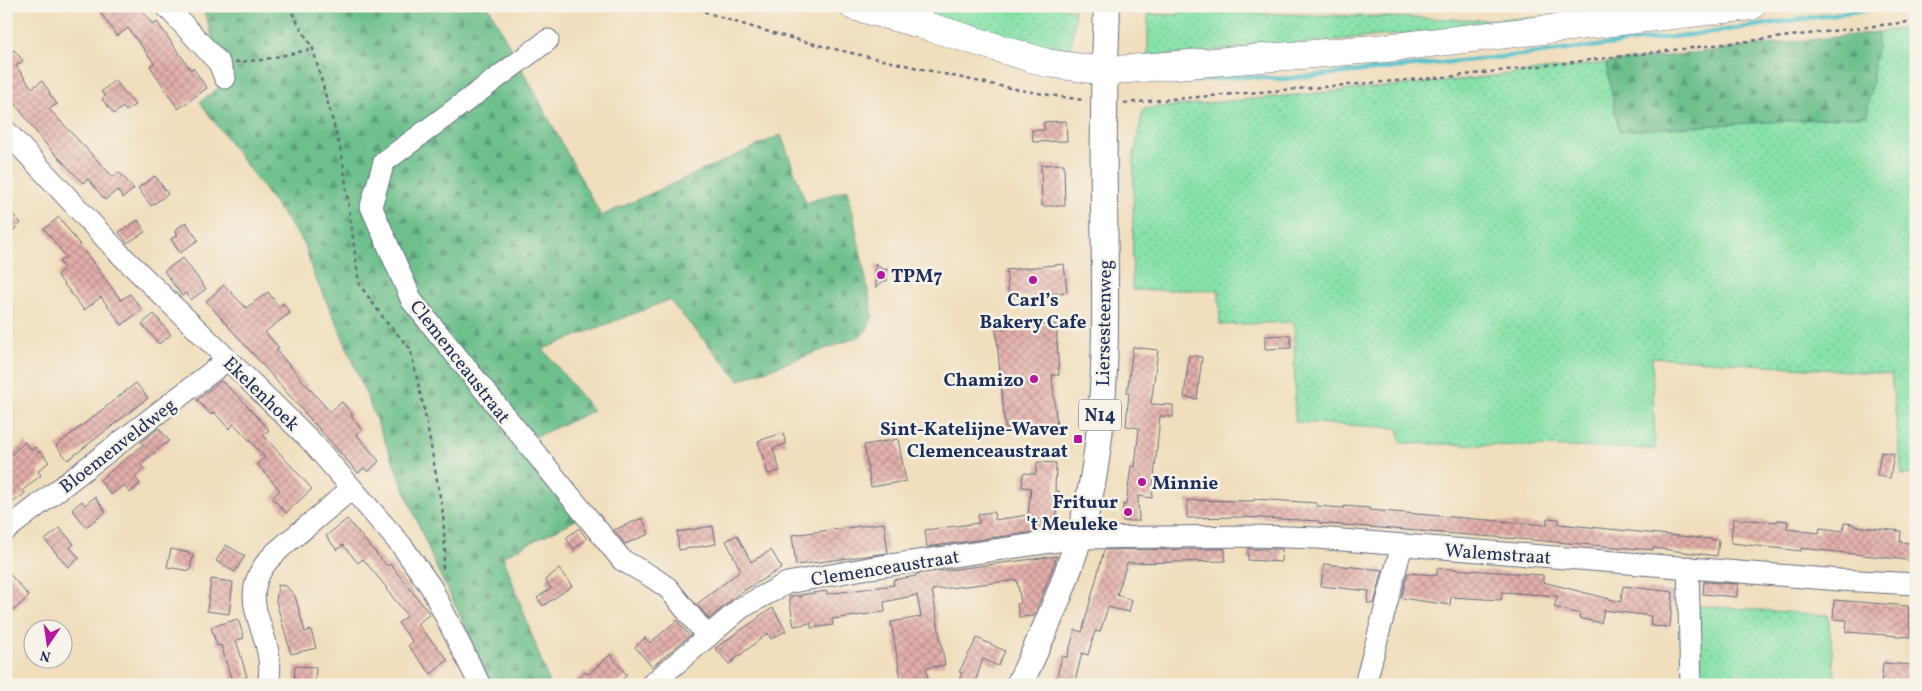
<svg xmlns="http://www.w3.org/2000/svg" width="1922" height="691" font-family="Vollkorn,serif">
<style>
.grass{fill:url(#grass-dots);stroke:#518883}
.forest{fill:url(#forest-firs);stroke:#447875}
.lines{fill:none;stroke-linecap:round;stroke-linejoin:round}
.stream{stroke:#55c2cc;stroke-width:4.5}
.building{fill:url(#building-cross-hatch)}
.minor-casing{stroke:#666c7f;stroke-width:23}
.major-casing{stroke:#666c7f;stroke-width:28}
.highway-casing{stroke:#666c7f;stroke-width:29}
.path{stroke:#666c7f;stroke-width:2.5;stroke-dasharray:4 4;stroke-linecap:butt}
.minor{stroke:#fff;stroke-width:21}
.major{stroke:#fff;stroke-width:26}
.highway{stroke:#fff;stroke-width:28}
.poi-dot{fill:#b5179e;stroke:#f7f3e8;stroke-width:2}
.labels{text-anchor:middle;stroke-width:5;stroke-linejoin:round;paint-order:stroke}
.shield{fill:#f7f3e8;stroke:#5d6a87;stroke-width:1}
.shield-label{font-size:18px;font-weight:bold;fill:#1b2f5e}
.poi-label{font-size:19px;font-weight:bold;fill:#1b2f5e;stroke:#f7f3e8;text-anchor:end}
.street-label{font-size:19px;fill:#1b2f5e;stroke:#f7f3e8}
</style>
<defs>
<pattern id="grass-dots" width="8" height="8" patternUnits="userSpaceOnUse" patternTransform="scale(1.25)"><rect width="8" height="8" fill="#87e2a8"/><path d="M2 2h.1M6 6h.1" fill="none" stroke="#74c293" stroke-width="1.8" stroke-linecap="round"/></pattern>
<pattern id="forest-firs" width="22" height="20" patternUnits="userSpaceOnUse" patternTransform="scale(1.25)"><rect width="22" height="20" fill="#6dc08c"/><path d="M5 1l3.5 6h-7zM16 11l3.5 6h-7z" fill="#599c76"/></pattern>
<pattern id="building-cross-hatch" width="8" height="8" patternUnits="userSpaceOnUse" patternTransform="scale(1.25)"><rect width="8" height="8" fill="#e4afa9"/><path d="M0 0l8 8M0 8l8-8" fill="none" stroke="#b88f8d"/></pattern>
</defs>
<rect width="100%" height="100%" fill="#f7f3e8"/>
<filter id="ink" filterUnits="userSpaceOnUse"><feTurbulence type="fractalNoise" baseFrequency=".02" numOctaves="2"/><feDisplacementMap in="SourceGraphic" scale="10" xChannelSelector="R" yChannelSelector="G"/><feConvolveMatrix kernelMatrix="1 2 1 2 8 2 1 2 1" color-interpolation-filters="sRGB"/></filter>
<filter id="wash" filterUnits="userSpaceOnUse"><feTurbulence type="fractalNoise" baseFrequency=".0096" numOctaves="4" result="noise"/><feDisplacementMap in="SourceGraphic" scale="20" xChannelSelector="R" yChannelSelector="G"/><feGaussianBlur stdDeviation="1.12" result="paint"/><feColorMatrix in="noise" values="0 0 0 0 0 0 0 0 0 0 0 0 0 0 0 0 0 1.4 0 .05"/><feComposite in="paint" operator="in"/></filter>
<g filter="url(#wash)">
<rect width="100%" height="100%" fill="#f0debc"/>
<path class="grass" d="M880,6h173l22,4 -4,39 -60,-8z
M1179,11l305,9 152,-7 -488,44v-43l30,1z
M1916,27v447l-14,1 -11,-101 -239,-17 3,92 -254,-6 -3,-15 -103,-6 -1,-100 -74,3 -1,-35h-87l2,-135 9,-46 316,-29 147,-17 13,68 247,-15 13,-84z
M1691,605l137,10 8,70h-143z"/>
<path class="forest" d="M202,6h286l113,210 180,-81 25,68 42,-14 25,127 -6,13 -6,7 -122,44 -70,-80 -126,49 50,62 -79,35 62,74 -73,36 46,126 -4,3h-54l-33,-74 -23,-46 -98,-242 -24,-49 -8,-29 -105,-143 23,-18 -7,-37z
M1879,32l-12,84 -248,15 -13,-68z"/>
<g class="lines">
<path class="stream" d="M1173,83l67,-7 42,3 249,-25 182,-22 177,-26"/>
</g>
<g id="blocks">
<path class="building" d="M108,6h31l14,19 4,-3 34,48 2,-2 14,20 -29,21 -28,-43 4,-3 -26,-35 -11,8 -17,-24z
M14,50l9,11 -7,5 16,22 10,-7 8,11 -1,1 8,11 -8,5 64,68 6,-5 15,17 -11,9 -6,-8 -12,10 -17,-21 -5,4 -42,-44 -35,-48v-38l1,1z
M115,80l20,25 -9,6 -3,-4 -9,7 -12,-15 3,-3 -4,-4z
M1066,121l1,20 -34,1 -1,-12h12v-8z
M1064,164l1,42h-23l-1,-41z
M155,176l13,18 -17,12 -13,-18z
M6,207l15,16 -15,14z
M59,217l62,83 9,-6 12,15 -20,16 -21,-28 -17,13 -27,-35 7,-7 -5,-6 7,-5 -22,-28z
M138,220l7,12 -18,11 -8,-11z
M186,222l12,18 -18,13 -9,-14 7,-4 -3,-5z
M183,258l23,31 -15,11 -5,-7 -4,3 -18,-25z
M875,263l8,7 4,-1v12h-4l-7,7z
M1064,264l3,28 -58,6 -3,-28z
M224,285l22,23 22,-16 11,15 4,-4 7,10 -25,19 14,16 -3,2 54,62 12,-10 11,13 -2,1 10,13 -5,5 23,27 -11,11 -4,-4 -6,5 -152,-172z
M154,314l17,21 -12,9 -17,-20z
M1056,324l3,51h-7l5,53 -49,4v-4h-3l-9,-99z
M1290,335l1,13 -26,1v-13z
M1133,347l25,3 -7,54 22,1v12l-13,-1 -8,82 -14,-2 1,25h-16v-17l3,1 5,-39 4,1 4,-39 -13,-2 3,-33h-2z
M1189,355l13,2 -5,42 -13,-2z
M221,381l17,15 31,34 -6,5 49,54 -26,24 -14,-15 8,-8 -23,-26 8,-7 -31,-33 -5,5 -15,-17 -3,3 -14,-15z
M136,383l12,15 -80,62 -12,-14z
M159,428l10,13 -29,23 4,5 -9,8 5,7 -10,9 -7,-8 -12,10 -11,-15 43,-35 -2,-3z
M783,433l3,11 -13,4 7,23 -12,3 -10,-33z
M898,439l8,42 -35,6 -7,-42z
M25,442l6,8 4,-3 4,6 1,-2 9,11 -11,9 3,4 -18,15 2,3 -19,15v-49z
M1881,452l13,2 -4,24 -13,-2z
M1037,462l19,1 -1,28h4l-4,38 -128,18 -2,-17 54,-7 -1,-9 16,-2 1,8 33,-5 3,-27 -9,-1 1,-14 13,1z
M95,497l11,15 -20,15 -14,-18 10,-8 3,4z
M1254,499l63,4v3l13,1 14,1v-2l25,2v2l178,15v-7l12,1v5l160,16 -2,16 -64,-8v2l-121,-10 -203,-16 -10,-1v-2l-76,-4 -56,1v-18l67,1z
M642,518l7,16 -24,10 -11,-14z
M347,519l40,47 3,-2 40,50 -13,10 31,36 -17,14 -23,-28 5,-4 -15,-19 10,-7 -22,-27 1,-1 -24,-29 -5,4 -15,-18 -6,5 -11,-14z
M1733,519l44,3v-2l11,1 -1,8 32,4 1,-5 23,3 1,-8 10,1v2l47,5 -1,11 16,2v17l-115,-13v3l-70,-8z
M884,523l4,30 -92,12 -4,-30z
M713,526l3,18 -37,6 -2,-18z
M60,528l14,16 -4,3 9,11 -11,9 -23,-27z
M579,528l8,11 -13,10 -8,-11z
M737,535l14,27 20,-12 11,18 -44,26 -29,25 -12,-15 42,-32 -1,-2 2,-1 -14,-28z
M226,545l19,11 -10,16 -19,-11z
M171,549l22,5 -3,17 -23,-4z
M1225,549v12l-98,2 -10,32 15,5 -3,12 -21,-5 -8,25 -5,-1 -7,24 -6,-2 -8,32h-19l7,-29 5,1 8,-27 7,2 22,-82z
M1248,549h34l-1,13 -33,-2z
M1057,556l-23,60 -15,1 -2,-13 4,-1 -4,-23 -85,10 13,75 -19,3 3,15 -27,2 -11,-63 30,-5 -4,-22 -33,7 1,10 -53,7 1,6 -22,3v-5l-17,3 -5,-29 9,-2 2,3v-3l27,-4v3l67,-9 -1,-5 23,-4v-2z
M1324,564l59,6 -9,34 -7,-1 2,-12 -48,-5z
M1437,568l106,7v7l78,20 2,-16 50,6 -3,35 -20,-1 1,-10 -47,-6 -3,13 -22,-5 1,-4 -26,-7 4,-11 -56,-4 -1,8 -50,-3 -1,8 -49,-7 7,-25 29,2z
M559,569l13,17 -29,20 -6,-8 14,-10 -6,-8z
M6,570l23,26 -15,14 -8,-9z
M211,579l22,3 -4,32 -22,-3z
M1704,582l34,2 -1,13 -34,-3z
M278,585l8,1 9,10 10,36 6,-2 5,18 -25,6 -15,-53z
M1834,600l74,6 3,31 -65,-5 1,-12 -14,-1z
M773,608l13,23 -15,8 -3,-6 -39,31 -14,-16 45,-31 -1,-1z
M238,619l6,19 -8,2 11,37 -15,5 -11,-37 -4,1 -6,-19z
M677,620l12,16 -37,31 -17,-20 10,-9 5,5z
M977,638l28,13 -7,15 -15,-7 -9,26h-17l5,-12 -3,-1z
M610,655l17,20 -11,10h-46l15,-13 3,2z
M1883,663l31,2 -2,20h-31z
M295,666l21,1 -1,18 -21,-1z"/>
</g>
</g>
<g filter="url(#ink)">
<use href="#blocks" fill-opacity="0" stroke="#666c7f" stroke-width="1"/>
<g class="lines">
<defs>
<path id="minor" d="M166,6l53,57 6,15
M548,40l-164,122 -13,44 41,95 210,259 30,17 16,11 39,48
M6,131l112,121 192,188 92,106 29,41 49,98
M6,530l221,-170
M1688,567l3,118
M268,685c6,-28 -5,-48 -12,-74 -10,-41 21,-60 49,-83 15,-13 31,-26 46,-39
M651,685l90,-77 46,-25 82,-15 210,-30 174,-2 64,2 523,42 76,4
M1365,685l37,-140"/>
<path id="major" d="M1019,685c32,-66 61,-134 74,-206 16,-93 12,-186 11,-280 -1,-64 0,-129 3,-193"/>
<path id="highway" d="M853,6l67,18 127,39 57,8 282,-23 365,-42"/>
</defs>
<use href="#minor" class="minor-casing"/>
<use href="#major" class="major-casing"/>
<use href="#highway" class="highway-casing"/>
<path class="path" d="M288,6l25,43 29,106 17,129 28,39 23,25 15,66 18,99 2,38 -3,21
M689,6c70,26 143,43 216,59 60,14 118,27 179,35
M235,62l26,-2 52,-11
M1124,103l333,-27 459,-55"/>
<use href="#minor" class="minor"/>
<use href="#major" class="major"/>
<use href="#highway" class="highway"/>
</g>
</g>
<g class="poi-dot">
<circle cx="881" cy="275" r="5"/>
<circle cx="1033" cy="280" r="5"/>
<circle cx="1034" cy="379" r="5"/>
<rect x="1073" y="434" width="10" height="10" rx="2.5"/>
<circle cx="1142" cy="482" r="5"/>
<circle cx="1128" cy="512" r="5"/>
</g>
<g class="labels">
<rect class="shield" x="1079" y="399.5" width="42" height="31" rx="4"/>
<g class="shield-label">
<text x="1100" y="421">N14</text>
</g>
<g class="poi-label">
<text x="891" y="282" text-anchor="start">TPM7</text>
<text x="1033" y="306" text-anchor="middle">Carl’s<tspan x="1033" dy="22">Bakery Cafe</tspan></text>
<text x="1024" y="386">Chamizo</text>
<text x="1068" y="435">Sint-Katelijne-Waver<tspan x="1068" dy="22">Clemenceaustraat</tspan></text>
<text x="1152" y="489" text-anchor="start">Minnie</text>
<text x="1118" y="508">Frituur<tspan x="1118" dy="22">'t Meuleke</tspan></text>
</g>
<g class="street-label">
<text transform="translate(1103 323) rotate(-89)" y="7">Liersesteenweg</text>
<text transform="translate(461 361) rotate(52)" y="7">Clemenceaustraat</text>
<text transform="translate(262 393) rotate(44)" y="7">Ekelenhoek</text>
<text transform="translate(117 445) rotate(-38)" y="7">Bloemenveldweg</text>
<text transform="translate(1498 553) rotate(4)" y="7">Walemstraat</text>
<text transform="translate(885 567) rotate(-9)" y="7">Clemenceaustraat</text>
</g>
</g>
<rect width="1922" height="691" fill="none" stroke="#f7f3e8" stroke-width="25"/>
<g transform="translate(48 644) rotate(193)"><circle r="24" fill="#f7f3e8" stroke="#9fa5b1"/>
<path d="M0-4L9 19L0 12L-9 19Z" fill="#b5179e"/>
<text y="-8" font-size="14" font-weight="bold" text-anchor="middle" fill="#1b2f5e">N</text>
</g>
</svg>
